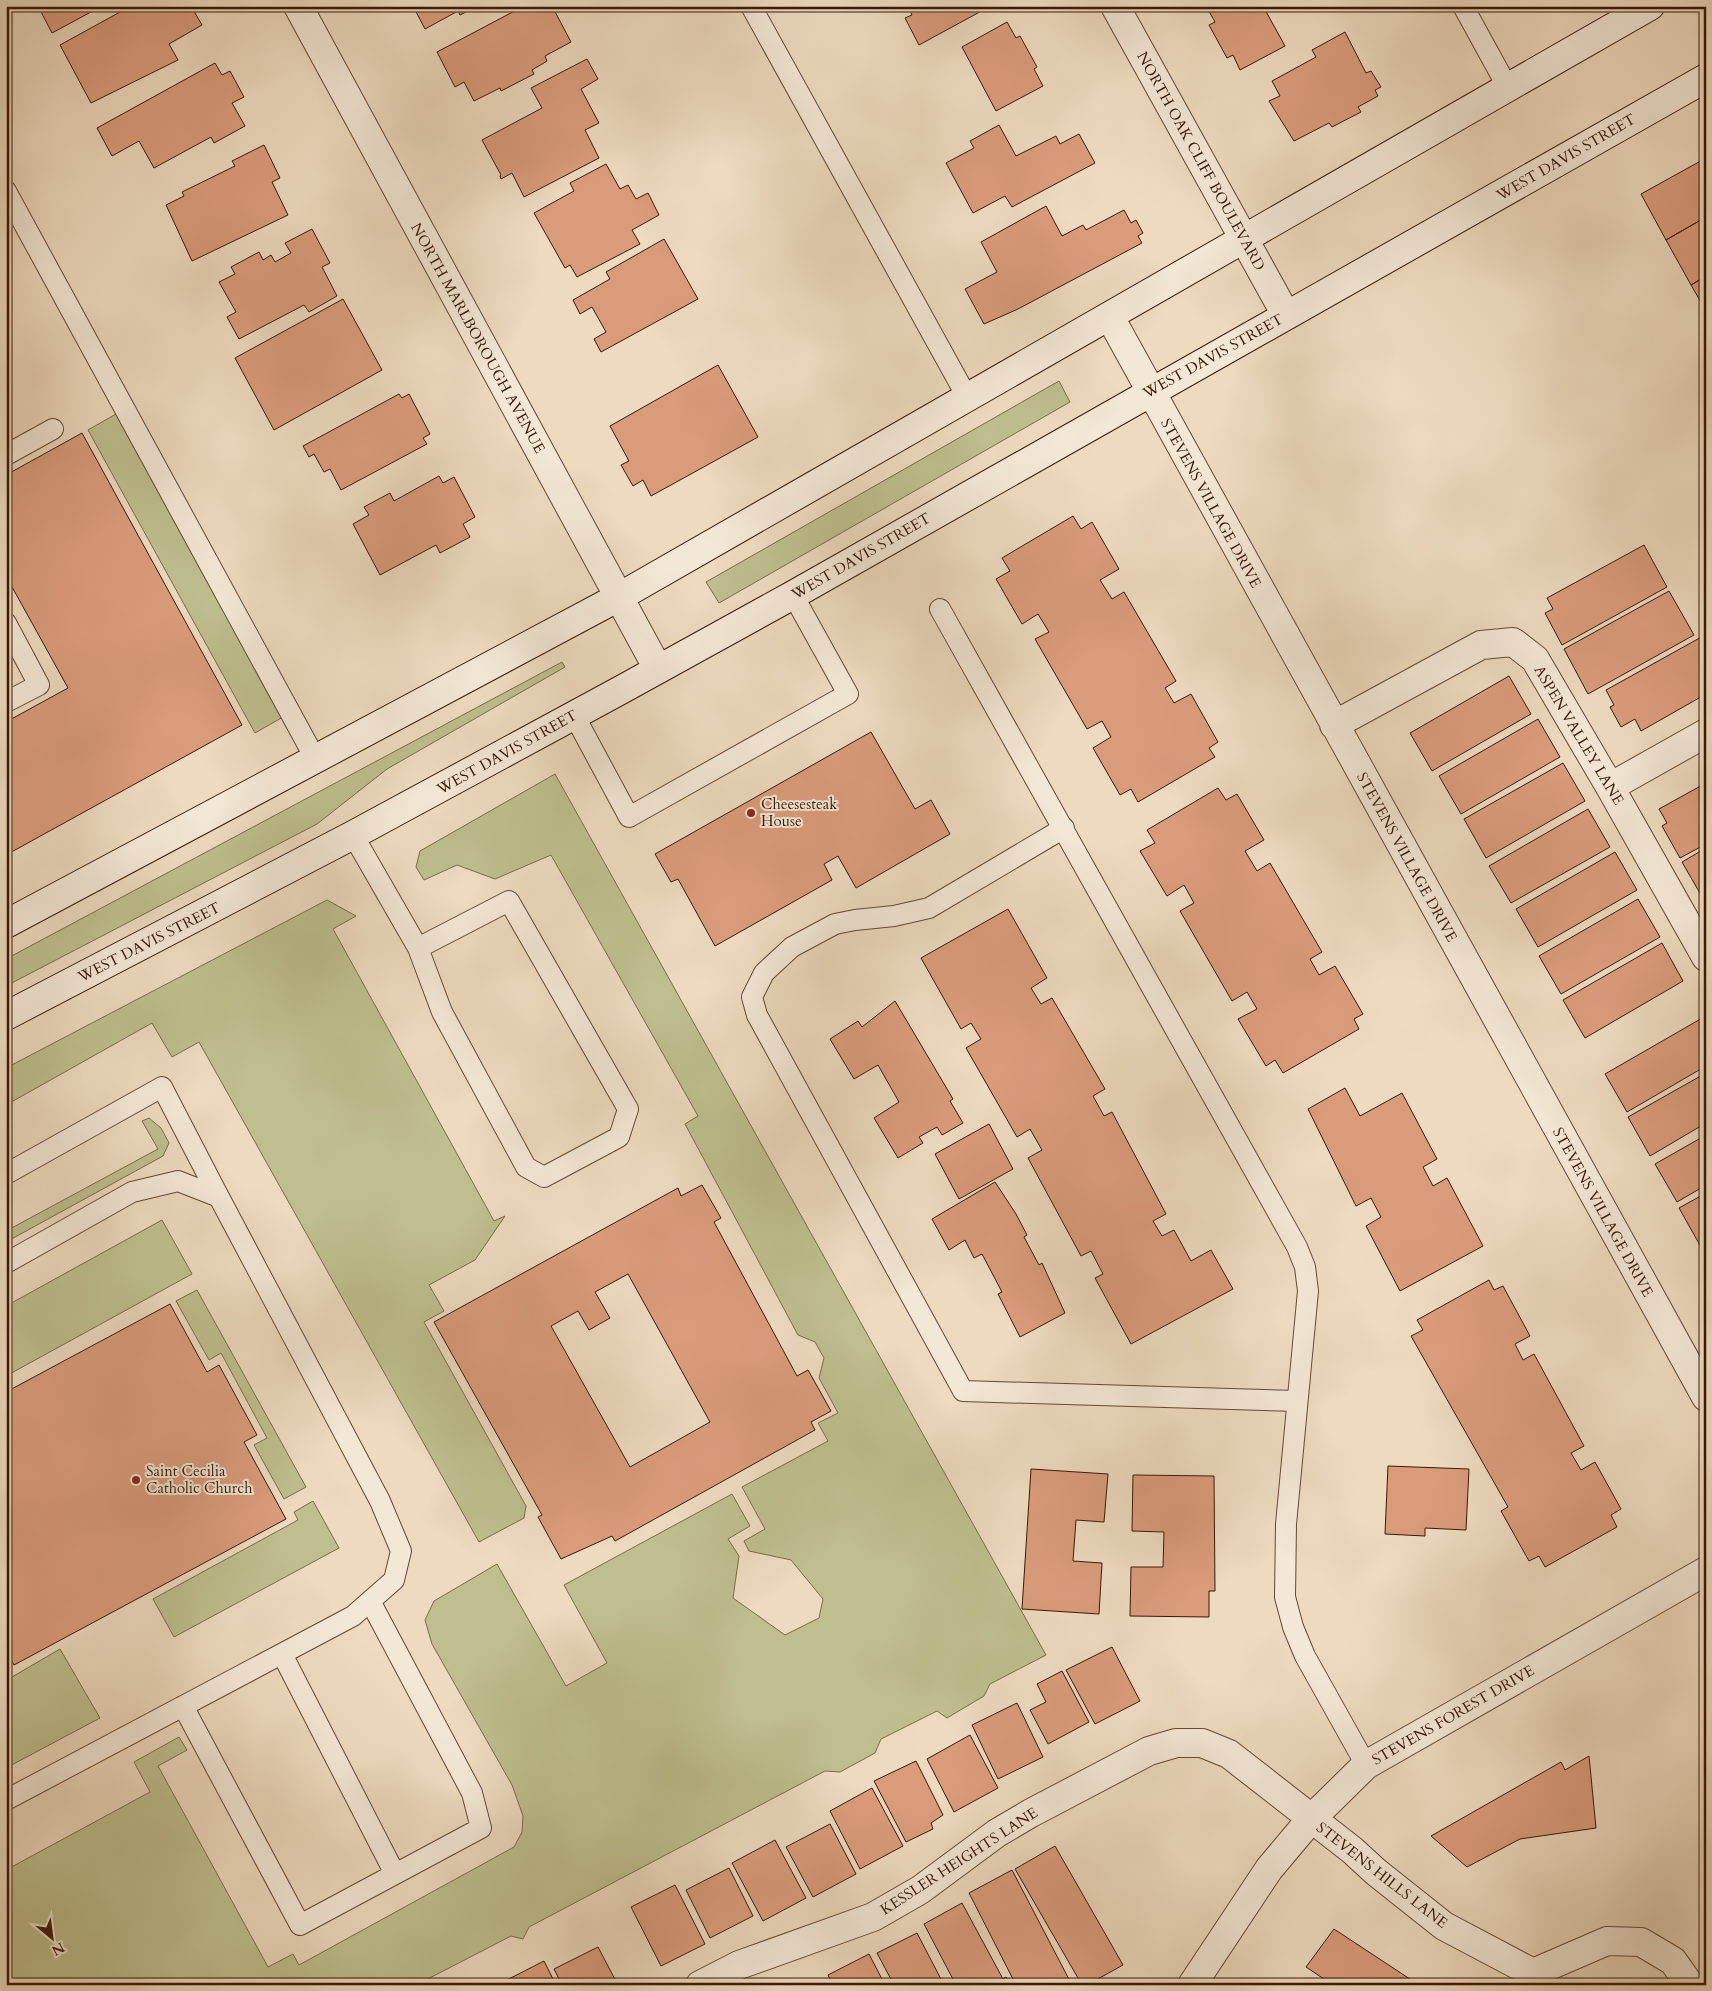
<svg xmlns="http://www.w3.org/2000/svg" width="1712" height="1991" font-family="Cardo,serif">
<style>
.green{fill:#bebe8e;stroke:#7c6b4a}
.building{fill:#da9b7b;stroke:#391806;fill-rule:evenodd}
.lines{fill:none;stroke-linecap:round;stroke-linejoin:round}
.lane-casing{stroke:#664834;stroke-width:22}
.street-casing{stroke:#664834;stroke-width:30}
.secondary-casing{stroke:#391806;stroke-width:30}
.lane{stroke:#f3e7d5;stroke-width:20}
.street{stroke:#f3e7d5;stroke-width:28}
.secondary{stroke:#f3e7d5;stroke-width:28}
.poi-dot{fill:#8f2418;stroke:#f3e7d5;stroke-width:2}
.labels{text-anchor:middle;stroke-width:4;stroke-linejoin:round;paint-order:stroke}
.street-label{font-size:15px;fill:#391806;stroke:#f3e7d5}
.poi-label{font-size:15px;fill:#391806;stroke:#f3e7d5;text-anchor:start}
</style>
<rect width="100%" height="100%" fill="#eddabf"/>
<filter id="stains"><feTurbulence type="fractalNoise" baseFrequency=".004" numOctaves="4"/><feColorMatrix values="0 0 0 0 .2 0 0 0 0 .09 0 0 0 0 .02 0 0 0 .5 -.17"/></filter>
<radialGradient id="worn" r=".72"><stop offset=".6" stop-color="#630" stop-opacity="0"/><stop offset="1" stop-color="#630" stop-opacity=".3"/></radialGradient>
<path class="green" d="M1059,381l11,21 -351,201 -13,-21z
M116,414l167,303 -28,16 -167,-303z
M562,662l3,5 -178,102 -70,55 -311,162v-27z
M555,774l491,881 -56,29 -6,12 -37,22 -10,-7 -56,28 -6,14 -35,19 -15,-1 -296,156 -6,12 -12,-3 -95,49h-410v-115l144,-78 -16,-30 45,-25 8,13 -29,16 110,201 25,-13 6,11 215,-118 8,-15 1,-16 -11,-31 -80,-141 -7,-24 9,-19 63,-37 69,122 41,-23 -43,-78 168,-91 18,32 -22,13 11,17 -6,42 52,37 34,-17 4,-19 -32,-39 -42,-9 -5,-10 21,-12 -23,-42 86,-46 -10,-18 20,-10 -19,-35 5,-20 -9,-16 -17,-7 -113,-211 13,-8 -147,-261 -56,24 -38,-14 -33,15 -8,-13 4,-16z
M327,900l29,16 -23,13 161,292 11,-5 -30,44 -46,25 15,26 -20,11 102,184 -2,12 -45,24 -280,-500 -27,15 -20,-34 -146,82v-37z
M149,1118l12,10 8,15 -6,13 -157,86v-11l152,-82 -16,-28z
M162,1220l30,54 -186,102v-70z
M197,1290l109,197 -22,12 -30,-54 13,-7 -46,-85 -12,7 -33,-59z
M313,1501l26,47 -165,89 -21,-38 145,-79 -4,-8z
M60,1649l40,69 -94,50v-100l6,9z"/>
<path class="building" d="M38,6h64l-50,27z
M131,6h60l11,19 -33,19 9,16 -87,43 -31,-58z
M413,6h65l-18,9 -2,-4 -33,18z
M524,6h28l19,36 -26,14 2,5 -15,9 2,4 -33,17 -1,-3 -26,13 -10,-19 -9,5 -18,-35z
M904,6h82l1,2 -68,37 -14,-27 7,-3 -3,-6 -4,2z
M1206,6h57l22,40 -45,24 -7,-15 -6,3 -18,-33 6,-3z
M1007,22l9,16 4,-2 17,31 -3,2 9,17 -47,25 -34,-64z
M1345,32l21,41 5,-2 10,16 -6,3 3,6 -20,11 3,5 -29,15 -3,-4 -35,18 -25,-40 11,-5 -8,-15 44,-24 -4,-7z
M587,59l11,20 -17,10 18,34 -14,7 14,28 -75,39 -12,-24 -11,6 -1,-3 1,-1 -19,-35 60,-32 -11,-20z
M215,63l7,12 8,-4 14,26 -12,6 13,23 -31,17 -3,-6 -57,31 -15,-27 -27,15 -15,-28z
M999,125l17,31 40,-20 4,8 19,-10 16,29 -83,44 -7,-11 -32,17 -27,-50 28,-15 -4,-7z
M264,145l16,33 -8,4 16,33 -96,46 -26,-56 18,-9 -2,-4 53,-26 -3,-5z
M1706,158v59l-40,23 -25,-46z
M606,164l14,25 8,-4 8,14 12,-6 11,22 -27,15 8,14 -63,33 -7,-12 -5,3 -31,-55 40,-22 -4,-8z
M1046,206l16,30 21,-11 3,5 38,-20 7,13 5,-3 7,13 -5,3 4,7 -124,66 -34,15 -19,-35 32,-17 -16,-30z
M1706,217v59l-15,9 -25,-45z
M312,229l18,34 -8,4 15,29 -28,16 -5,-7 -65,34 -12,-22 9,-5 -17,-30 16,-8 -4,-7 28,-15 4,8 8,-5 4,7 16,-9 -6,-10z
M664,239l34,60 -97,53 -7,-13 12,-7 -14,-25 -12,7 -7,-14 37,-21 -4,-7z
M1706,276v35l-15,-26z
M343,299l39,71 -108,60 -39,-72z
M718,365l40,72 -107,59 -8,-16 -10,6 -12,-21 8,-4 -19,-35z
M399,394l3,4 7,-4 21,40 -7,4 4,6 -86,46 -11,-21 -6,3 -10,-18 -5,3 -6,-11z
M82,433l160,292 -236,130v-133l62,-34 -62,-112v-101z
M439,476l4,7 11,-6 21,40 -12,7 7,13 -30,16 -4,-8 -56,30 -27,-51 16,-9 -5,-8 26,-14 4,8z
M1073,516l8,13 11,-7 27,47 -19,11 12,19 12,-7 52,89 -11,7 9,15 17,-9 27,48 -9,6 6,9 -77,45 -7,-13 -11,6 -27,-47 18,-11 -9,-16 -15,8 -52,-90 14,-7 -11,-18 -16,10 -26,-45 14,-8 -8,-13z
M1644,545l23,42 -105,58 -17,-32 8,-4 -6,-11z
M1669,591l25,44 -106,59 -24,-45z
M1705,635l1,59 -65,37 -6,-12 -14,8 -11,-20 4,-2 -8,-15z
M1509,676l22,38 -99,57 -22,-38z
M1538,719l22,38 -99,57 -22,-38z
M871,732l44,77 16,-9 19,34 -94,54 -18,-32 -14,8 8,16 -117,66 -37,-67 -7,3 -16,-28z
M1563,763l22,38 -99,57 -22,-39z
M1706,783v61l-26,14 -18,-32 5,-3 -8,-14z
M1218,788l8,12 11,-6 27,46 -19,11 12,20 13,-8 52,89 -12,7 9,16 16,-9 28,48 -9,5 5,10 -76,44 -8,-13 -9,6 -28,-47 19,-10 -10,-17 -15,9 -52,-90 14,-8 -10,-18 -17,11 -27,-45 15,-8 -8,-13z
M1588,809l22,38 -99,56 -22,-37z
M1706,848v45l-5,2 -19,-33z
M1615,852l22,38 -99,57 -22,-38z
M1638,899l22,38 -99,57 -22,-38z
M1008,909l39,69 -16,10 10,16 11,-6 53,91 -12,7 11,20 8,-4 54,102 -13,7 9,15 12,-6 17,31 20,-11 22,39 -102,55 -36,-66 8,-4 -12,-23 -10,5 -53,-98 14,-8 -12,-21 -13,8 -51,-89 15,-9 -10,-16 -10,6 -40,-71z
M1662,943l21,38 -98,57 -22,-38z
M895,1001l58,98 -3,2 13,22 -21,12 -5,-8 -18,10 4,6 -25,15 -24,-40 25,-16 -21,-37 -24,14 -24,-40 28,-18 4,6z
M1704,1017l2,4v45l-79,46 -22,-38z
M1706,1073v50l-56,33 -22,-39z
M1345,1088l15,28 42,-23 35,66 -14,8 10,19 14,-8 36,68 -83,45 -34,-65 15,-9 -10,-19 -15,8 -48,-97z
M989,1124l24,45 -54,30 -24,-45z
M1706,1135v50l-29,17 -22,-38z
M995,1182l21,32 11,21 -3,2 15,28 3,-2 23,50 -45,24 -22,-43 4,-2 -20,-38 -8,4 -9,-18 -16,10 -17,-31z
M702,1185l19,33 -7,4 83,154 11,-6 23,41 -20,11 4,8 -200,111 -3,-5 -51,23 -23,-42 4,-2 -108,-193 244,-134 3,8zM628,1274l82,148 -80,45 -79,-141 27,-15 11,19 21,-12 -15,-26z
M1706,1193v51l-5,3 -22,-39z
M1489,1280l5,10 9,-4 27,50 -15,8 8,16 11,-6 50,92 -13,7 10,17 14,-8 26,47 -10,6 6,12 -72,40 -6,-11 -10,5 -28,-50 7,-4 -97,-171 12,-6 -6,-10z
M170,1304l37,68 12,-7 38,70 -13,7 42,77 -272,146 -8,-14v-259z
M1388,1466l81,3 -3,61 -41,-2v8l-40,-2z
M1031,1469l77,5 -4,48 -28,-2 -3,41 29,2 -3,51 -77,-5z
M1133,1475l81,1 1,115h-6v26l-79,-1 1,-49h32l1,-35 -32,-1z
M1112,1647l28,54 -45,23 -29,-54z
M1062,1671l27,51 -41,22 -18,-34 16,-8 -9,-18z
M1017,1703l26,54 -45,22 -26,-54z
M970,1735l28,53 -44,24 -27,-53z
M1589,1756l7,72 -76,11 -53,28 -36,-31 130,-74 4,8z
M916,1761l27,54 -12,8 2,6 -27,13 -32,-61z
M872,1788l31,58 -43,23 -30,-58z
M830,1824l26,50 -43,23 -27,-50z
M775,1840l31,58 -43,23 -31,-58z
M1055,1846l68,119 -36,20h-5l-67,-116z
M729,1868l24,48 -43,22 -24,-48z
M1012,1870l60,115h-56l-47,-92z
M675,1885l30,59 -44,22 -30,-59z
M962,1903l41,76 3,-2 4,8h-54l-32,-61z
M1334,1929l85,56h-86l-27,-18z
M917,1933l27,52h-50l-17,-32z
M598,1947l20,38h-56l-8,-16z
M869,1954l16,31h-52l-5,-10z
M544,1961l12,24h-57v-1z"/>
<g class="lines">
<defs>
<path id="lane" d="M751,6l216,391
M1463,6l45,82
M6,191l310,569
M6,455l47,-26
M940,609l357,638 8,20 3,24 -22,233 -1,73 8,30 12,29 61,109
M6,623l33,62 -33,17
M574,715l55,102 219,-123 -55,-99
M1064,828l-135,80 -35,8 -39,4 -20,4 -43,23 -28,26 -12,24 5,18 206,376 334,10
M353,835l65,113 91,-47 119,208 -9,28 -75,40 -18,-10 -84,-155 -24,-64
M6,1174l156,-87 57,110
M6,1263l126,-71 46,-11 41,16 161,304 21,50 -7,29 -41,36 -347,184
M282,1654l113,220
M183,1706l117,219 181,-97 -9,-35 -102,-192"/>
<path id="street" d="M298,6l360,663
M1115,6l171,309
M1110,317l596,1080
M1334,725l147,-80 32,-3 22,17 75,128 96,170
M1610,787l96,-54
M1533,1973l74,-32 34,1 32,19 17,24
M700,1985l39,-20 134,-48 47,-27 77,-57 34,-20 118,-62 27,-8h26l27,11 123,96 24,22 68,54 89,47 3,12
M1192,1985l77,-116 42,-50 55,-54 340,-194"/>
<path id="secondary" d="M6,924l613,-327 1031,-591
M6,1016l347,-181 266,-144 174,-96 913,-517"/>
</defs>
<use href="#lane" class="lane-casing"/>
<use href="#street" class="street-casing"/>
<use href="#secondary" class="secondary-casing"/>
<use href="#lane" class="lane"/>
<use href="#street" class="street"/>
<use href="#secondary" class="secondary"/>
</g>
<g class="poi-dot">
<circle cx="751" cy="813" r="5"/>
<circle cx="136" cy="1480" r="5"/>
</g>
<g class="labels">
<g class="street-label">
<text transform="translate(1566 157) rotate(-30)" y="5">WEST DAVIS STREET</text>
<text transform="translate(1201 161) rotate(61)" y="5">NORTH OAK CLIFF BOULEVARD</text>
<text transform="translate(478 338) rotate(61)" y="5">NORTH MARLBOROUGH AVENUE</text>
<text transform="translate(1213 356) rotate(-29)" y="5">WEST DAVIS STREET</text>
<text transform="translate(1211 503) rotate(61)" y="5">STEVENS VILLAGE DRIVE</text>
<text transform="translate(861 556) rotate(-30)" y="5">WEST DAVIS STREET</text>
<text transform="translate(1579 735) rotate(59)" y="5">ASPEN VALLEY LANE</text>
<text transform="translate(507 752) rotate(-29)" y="5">WEST DAVIS STREET</text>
<text transform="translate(1407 857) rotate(61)" y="5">STEVENS VILLAGE DRIVE</text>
<text transform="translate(149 942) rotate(-27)" y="5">WEST DAVIS STREET</text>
<text transform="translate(1603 1212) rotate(61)" y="5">STEVENS VILLAGE DRIVE</text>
<text transform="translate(1453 1715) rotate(-30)" y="5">STEVENS FOREST DRIVE</text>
<text transform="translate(959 1861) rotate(-33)" y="5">KESSLER HEIGHTS LANE</text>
<text transform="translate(1382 1875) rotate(38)" y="5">STEVENS HILLS LANE</text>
</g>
<g class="poi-label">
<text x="761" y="809">Cheesesteak<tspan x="761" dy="17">House</tspan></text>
<text x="146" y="1476">Saint Cecilia<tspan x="146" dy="17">Catholic Church</tspan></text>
</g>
</g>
<rect width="1712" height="1991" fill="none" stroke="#eddabf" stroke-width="25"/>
<rect x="8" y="8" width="1697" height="1976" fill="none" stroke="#391806" stroke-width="2.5"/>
<rect x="12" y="12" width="1687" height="1966" fill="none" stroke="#391806"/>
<g transform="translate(52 1938) rotate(151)" stroke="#f3e7d5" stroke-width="4" paint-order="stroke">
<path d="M0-4L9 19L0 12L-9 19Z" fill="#391806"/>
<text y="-8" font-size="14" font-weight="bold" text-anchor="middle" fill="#391806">N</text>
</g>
<rect width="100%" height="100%" filter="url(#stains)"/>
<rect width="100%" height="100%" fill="url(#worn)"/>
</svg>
